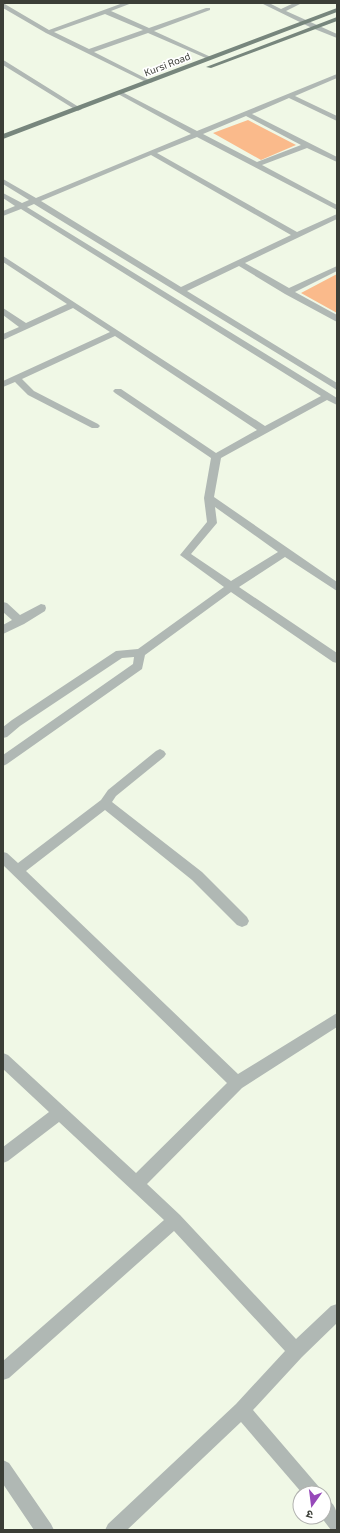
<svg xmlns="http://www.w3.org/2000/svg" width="340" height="1533" font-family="'Exo 2','Noto Sans Devanagari',sans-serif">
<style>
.green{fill:#faba8b}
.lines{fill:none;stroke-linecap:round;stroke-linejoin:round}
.minor{fill:#b0b8b4;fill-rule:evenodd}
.major{fill:#77867d;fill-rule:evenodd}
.labels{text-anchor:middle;stroke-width:3.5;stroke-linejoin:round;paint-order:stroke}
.far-street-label{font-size:10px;fill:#3b3e37;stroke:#fff}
</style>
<rect width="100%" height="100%" fill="#f0f8e6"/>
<path class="green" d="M248,120l48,25 -35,15 -48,-27z
M337,274v39l-36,-20z"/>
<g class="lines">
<path class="minor" d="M3,3l46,27 74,-27h9l-21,8 38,17 57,-20h4v2l-56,21 59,27 -5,1 -60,-26 -54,19 59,30 -5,1 -102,-50 -43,-25zM105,14l38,16 -54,19 -35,-17z
M261,3h8l12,6 13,-6h8l-16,8 51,23v4l-25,-10z
M3,60l2,1 77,48 -4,2 -2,-1 -73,-45z
M337,74v4l-42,18 42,20v5l-48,-23 -37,16 85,43v5l-30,-14 -45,17 75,40v5l-140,-73 -40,16 140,79 40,-18v5l-92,44 44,25 48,-22v5l-42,21 42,23v7l-52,-28 -46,-28 -52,25 150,92v7l-303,-186 -7,3 310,191v7l-10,-5 -106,58 -7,39 123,85v9l-52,-34 -46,30 98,66v10l-4,-1 -102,-70 -86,63 -3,14 -135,95 -4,2v-11l130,-91 1,-7 -12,1 -102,68 -13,11 -4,1v-11l9,-7 104,-69 22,-2 86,-62 -44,-32 27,-33 -3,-24 7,-40 -96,-65 -2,-2 2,-2h6l95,64 41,-23 -142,-94 -93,43 12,12 64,33 2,2 -2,2h-6l-64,-33 -13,-13 -12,5v-6l107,-49 -37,-24 -70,32v-6l16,-7 -16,-12v-7l23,15 41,-19 -64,-42v-6l262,170 56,-30 -300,-187 -18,7v-5l12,-5 -12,-8v-5l19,10 7,-3 -26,-16v-5l33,19 155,-64 -73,-40v-2h4l75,39zM246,116l55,29 -44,17 -54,-28zM151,155l140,80 -110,52 -140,-86zM215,507l63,45 -47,29 -40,-27 26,-31z
M3,602l4,1 13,12 21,-11 4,1 1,3 -1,3 -21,13 -21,10v-9l9,-5 -9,-8z
M160,749l4,2 2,3 -2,3 -48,39 -4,6 90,70 45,45 2,4 -2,4 -5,2 -5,-2 -45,-45 -87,-70 -79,61 212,203 99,-61v14l-95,61 -95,96 33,31 116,124 35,-33 6,-2v19l-35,34 -49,53 66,77 3,6h-20l-61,-71 -114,108h-22l3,-6 128,-120 49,-53 -111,-120 -165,147 -6,2v-19l161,-141 -105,-98 -51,39 -5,2v-16l46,-35 -46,-43v-16l5,2 128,118 91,-90 -224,-218v-13l4,1 11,10 83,-63 7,-10 48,-39z
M3,1460l6,3 42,61 3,6h-20l-31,-46z
M324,1498c15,6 13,18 13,32h-6l-10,-13h3z"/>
<path class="major" d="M337,8v4l-334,127v-5z
M337,17v4l-126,47 -5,-1z"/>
</g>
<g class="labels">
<g class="far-street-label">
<text transform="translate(167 64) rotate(-21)" y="4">Kursi Road</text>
</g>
</g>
<rect width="340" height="1533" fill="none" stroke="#3b3e37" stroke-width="8"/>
<g transform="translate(312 1505) rotate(194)"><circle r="19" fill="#ffffff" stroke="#b1b2af"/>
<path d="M0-3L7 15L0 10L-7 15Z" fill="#9749ba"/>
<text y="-6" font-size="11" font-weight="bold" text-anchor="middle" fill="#3b3e37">उ</text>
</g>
</svg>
